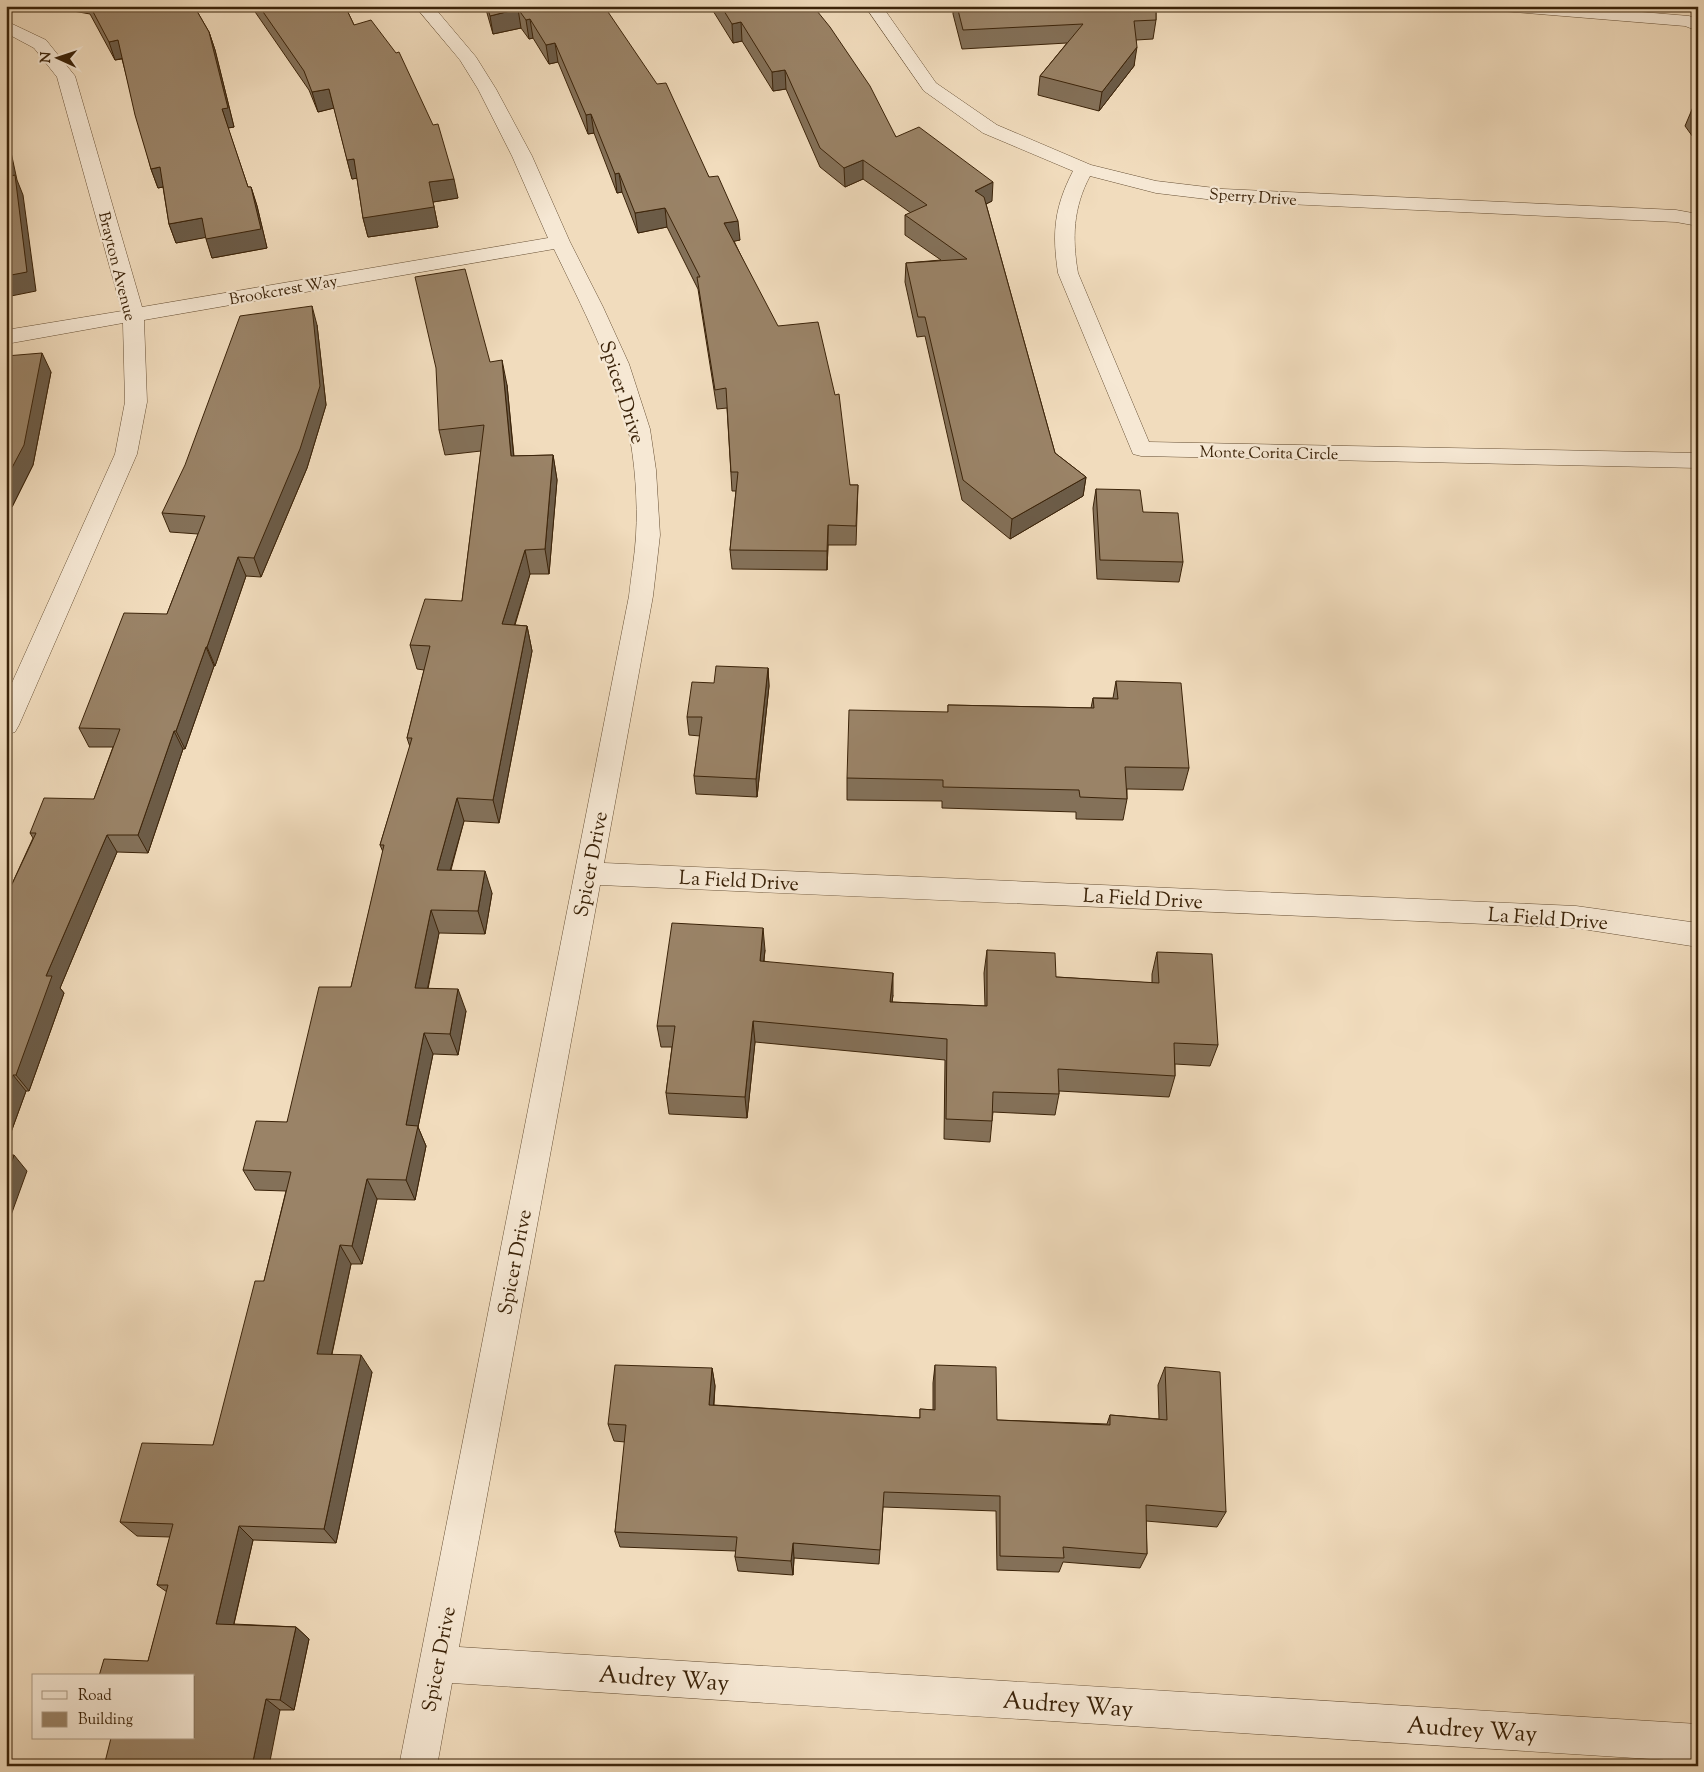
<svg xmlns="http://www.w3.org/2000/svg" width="1704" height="1772" font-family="'Sorts Mill Goudy',serif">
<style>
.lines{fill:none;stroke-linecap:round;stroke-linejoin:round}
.service-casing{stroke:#685136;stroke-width:2}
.minor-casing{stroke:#685136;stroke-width:1}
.service{fill:#f6e8d4;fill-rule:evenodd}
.minor{fill:#f6e8d4;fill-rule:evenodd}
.wall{fill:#847159;stroke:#3b2309}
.shaded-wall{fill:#6c5c48;stroke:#3b2309}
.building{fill:#9a8367;stroke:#3b2309}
.labels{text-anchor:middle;stroke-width:4.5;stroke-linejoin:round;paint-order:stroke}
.far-street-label{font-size:16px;fill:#3b2309;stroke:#f6e8d4}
.street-label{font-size:20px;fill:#3b2309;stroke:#f6e8d4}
.near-street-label{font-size:24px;fill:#3b2309;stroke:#f6e8d4}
</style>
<rect width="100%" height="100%" fill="#f1dcbd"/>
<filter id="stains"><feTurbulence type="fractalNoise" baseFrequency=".004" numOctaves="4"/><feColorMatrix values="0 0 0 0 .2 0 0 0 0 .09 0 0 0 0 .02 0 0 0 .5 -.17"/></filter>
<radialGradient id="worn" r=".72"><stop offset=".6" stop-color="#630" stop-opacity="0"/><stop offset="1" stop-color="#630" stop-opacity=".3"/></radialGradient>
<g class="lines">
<defs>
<path id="service" d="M1676,1726l11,5 5,11 4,24h-32l-4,-24 5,-11z"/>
<path id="minor" d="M415,6h18l43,51 20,32 36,67 38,86 33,65 26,57 21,65 6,41 4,65 -7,61 -49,267 972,43 122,17v24l-122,-19 -976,-43 -141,762 1239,77v38l-1246,-79 -15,83h-38l230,-1170c2,-20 6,-41 7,-61 2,-31 -1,-76 -8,-106 -15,-63 -46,-122 -74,-180l-410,71 3,82 -10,52 -118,271 -4,7 -9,3v-39l109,-242 10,-52 -2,-79 -117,21v-14l116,-19 -65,-234 -23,-29 -28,-15v-12l40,19 29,36 67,231 406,-69 -36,-82 -34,-67 -18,-29z
M865,6h17l54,77 61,42 94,40 65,16 67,8 453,21 22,4v12l-22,-4 -453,-21 -67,-8 -66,-17c-17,32 -18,62 -12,97l71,169 549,11v15l-557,-12 -8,-2 -75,-181c-6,-40 -4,-65 15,-102l-90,-38 -59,-42z
M1494,6h76l119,10 9,3v12l-13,-5 -183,-15 -6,-1z"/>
</defs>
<use href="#service" class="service-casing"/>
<use href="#minor" class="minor-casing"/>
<use href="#service" class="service"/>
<use href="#minor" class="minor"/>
</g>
<path class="wall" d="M51,6h143l15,26 6,18 19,77 -6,1 20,59h3l6,19 10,42 -55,10 -6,-21 -30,6 -7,-19 -6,-37 -5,1 -7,-19 -29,-110 -7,1 -25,-46 -39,-7z
M251,6h94l9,19 104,173 -25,4 5,25 -70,10 -5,-19 -6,-40 -5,1 -18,-71 -16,4 -9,-22z
M485,6h123v1l-3,1 104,169 31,63 -6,1 116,244h8l-2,60h-28l-1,25 -95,-1 -2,-19 6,-59h-4l-5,-83 -10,1 -19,-120 -31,-62 -29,6 -16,-41 -5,1 -23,-60 -6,1 -30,-72 -9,2 -16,-26 -4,1 -8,-11 -28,6z
M710,6h103l83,131 96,64 -6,3 69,249 31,24 -3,19 -73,43 -48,-39 -37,-164 -8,1 -12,-55 1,-19 35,-3 -36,-25v-20l6,-2 -48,-34 -18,8 -25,-20 -34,-78 -13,2 -31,-50 -9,2z
M953,6h203v14l-3,19 -17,1 -2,26 -35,45 -61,-16 2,-19 27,-33 -105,6 -9,-35z
M1693,107h5v37l-13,-18z
M317,325l9,80 -19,63 -46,109 -15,-1 -31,90h-1l-29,83h-2l-35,104 -31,-1 -57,136 4,5 -35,98h-3l-20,55v-249l27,-59 -3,-5 64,-34 19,-52h-24l-10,-19 88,-114 31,-80 -28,-2 -8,-19z
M6,356l45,16 -18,93 -21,42h-6z
M490,362l17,23 7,71 39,-1 4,25 -8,94h-19l-15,51 12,1 5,25 -33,172 -35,-2 -13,49 41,23 -7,41 -46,-1 -11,56 38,22 -8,44 -25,-1 -15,73 8,19 -11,54 -38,-1 -15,65h-11l-19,90 40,18 -36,171 -83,-3 -19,84 62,3 13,12 -15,71h-14l-132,-49 19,-69 -10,-7 13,-48 -33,-1 -17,-14 93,-77 51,-164 22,-90 -31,-1 -12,-20 44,-48 64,-135 32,-135 -3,-7 30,-98 -3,-9 17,-68 -7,-1 -7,-24 52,-44 19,-150 -36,4 -6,-25z
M1096,489l47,23 40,50 -4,20 -82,-3 -4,-71z
M768,668l1,18 -12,111 -61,-3 -2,-18 6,-40 -11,-1 -2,-18 27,-34z
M1116,681l73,87 -6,22 -56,-1v10l-4,21 -47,-1v-7l-134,-4v-7l-95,-1v-22l101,-66v-7l143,3 2,-10h20z
M765,950l-1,11 129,34 -1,7 93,4 -1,-33 3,-23 69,27 96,6v-9l5,-22 61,93 -8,21 -35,-2v12l-6,21 -110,-6v3l-4,21 -62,-3 -1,9 -2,21 -46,-3 1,-79 -190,-18 -8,76 -78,-4 -3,-21 6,-46h-11l-4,-21z
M935,1365l62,55 110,4 3,-9 49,4 -1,-34 7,-18 61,145 -9,15 -71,-6 1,33 -7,14 -77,-6 -4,10 -62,-2 -1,-59 -113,-4 -4,57 -85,-6 -1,17 -55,-4 -3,-14 1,-6 -116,-4 -5,-15 10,-90 -11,-1 -6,-17 104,-56 3,18 -1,19 206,13v-9l13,1v-27z"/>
<path class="shaded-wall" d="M518,9l3,19 -28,6 -3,-18z
M530,19l3,19 -4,1 -3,-19z
M741,22l1,19 -9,2 -1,-19z
M209,32l6,18 19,77 -6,1 -6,-19z
M118,40l6,18 -9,2 -6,-18z
M555,43l3,19 -9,2 -3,-19z
M1137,47l-3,19 -35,45 3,-19z
M785,70l1,19 -13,2 -1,-19z
M329,89l5,19 -16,4 -6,-20z
M591,114l3,19 -6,1 -2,-19z
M6,119l4,8 -4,1z
M6,129l11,51 6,15 13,96 -30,6z
M354,159l4,19 -6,1 -5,-19z
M863,160v19l-18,8 -1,-19z
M160,167l7,19 -9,2 -7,-19z
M619,173l3,19 -5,1 -2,-19z
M454,179l4,19 -25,4 5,25 -70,10 -5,-19 66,-36z
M993,182l-1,19 -18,9 1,-19z
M251,187l6,19 10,42 -55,10 -6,-19z
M665,208l2,19 -29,6 -3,-20z
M202,218l6,19 -32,6 -7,-19z
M738,221l2,19 -14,3 -2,-20z
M312,306l5,19 9,80 -19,63 -46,109 -7,-19z
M42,353l9,19 -18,93 -21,42 -6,-11v-17z
M502,360l5,25 9,96 -5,-25z
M553,455l4,25 -8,94 -4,-25z
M1086,477l-3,19 -73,43 2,-20z
M828,525v20l-1,25v-19z
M525,550l5,24 -23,75 -5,-25z
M238,557l8,19 -31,90 -8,-19z
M527,626l5,25 -33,172 -6,-23z
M206,647l8,19 -29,83 -9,-18z
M768,668l1,18 -12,111 -1,-18z
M174,731l9,18 -35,104 -10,-18z
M457,798l7,23 -20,71 -7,-22z
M107,835l10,17 -57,136 4,5 -35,98 -13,-16 30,-99z
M485,871l7,22 -7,41 -7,-23z
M431,910l8,23 -16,77 -8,-22z
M763,928l2,22 -4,33 -1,-22z
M893,973v22l-4,28 1,-21z
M458,989l8,22 -8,44 -8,-21z
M753,1021l2,21 -8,76 -2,-21z
M424,1033l9,21 -15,73 8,19 -11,54 -9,-20v-55z
M13,1075l13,16 -20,55v-52z
M14,1155l13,16 -21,58v-52z
M367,1179l10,20 -15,65 -10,-18z
M340,1245l11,19 -23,107 -11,-17z
M361,1355l11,17 -36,171 -12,-14z
M712,1368l3,18 -3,36 -3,-17z
M239,1526l14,14 -22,96 -15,-12z
M793,1543l1,15 -1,17 -2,-14z
M296,1627l13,12 -15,71 -14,-10z
M266,1699l14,11 -11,56h-17z"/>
<path class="building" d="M90,6h104l15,26 19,76 -6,1 26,78h3l10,42 -55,10 -4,-21 -33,6 -9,-57 -9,2 -16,-54 -17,-75 -9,2z
M259,6h86l9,19 17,-5 25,33 3,-1 34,73 5,-1 16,55 -25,3 5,25 -71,11 -9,-59 -7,1 -18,-71 -17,3 -8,-21z
M487,6h117l53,78 9,-1 43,94 9,-1 20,45 -14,2 54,103 40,-4 17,73 4,-1 11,91h8l-2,41 -28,-1 -1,26 -97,-1 8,-78h-7l-5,-84 -11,2 -18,-113h3l-35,-69 -30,5 -16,-40 -4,1 -24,-60 -5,1 -31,-72 -9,2 -16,-26 -4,1 -8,-11 -28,7z
M721,6h92l17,21 40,59 26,51 23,-10 74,55 -18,9 9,6 71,256 31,24 -74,42 -49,-39 -38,-163h-7l-12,-54 61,-4 -62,-44 22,-10 -64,-45 -19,8 -24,-20 -35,-78 -13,2 -31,-50 -9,2z
M957,6h199v14l-22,1 3,26 -35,45 -62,-16 43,-52 -120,6z
M1693,107h5v6z
M6,150l5,26 4,-1 12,97 -21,4z
M465,269l25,93 12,-2 9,96 42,-1 -8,94 -20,1 -23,74 25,2 -34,174 -36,-2 -20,72 48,1 -7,40 -47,-1 -16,78 43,1 -8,45 -26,-1 -18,92 12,1 -12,54 -39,-1 -15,67 -12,-1 -23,109 44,1 -37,174 -85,-3 -23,98 80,3 -16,73 -14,-1 -14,67h-148l7,-28h83v-62h-95l5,-17 44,2 20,-76h-11l16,-61 -53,-2 22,-79 71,2 42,-164h9l27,-109 -48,-2 13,-49 31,1 32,-135h32l33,-142h-4l32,-107h-5l23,-92 -20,-1 15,-46 37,2 22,-176 -45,5 -3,-62 -21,-91z
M312,306l8,80 -20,63 -46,109 -16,-1 -31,90h-1l-30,84h-2l-36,104h-31l-61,141h6l-36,99h-3l-7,19v-197l30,-64h-6l14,-35 50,1 26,-70 -41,-1 45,-115 43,1 38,-98 -43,-3 23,-48 55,-149z
M42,353l-18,92 -18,34v-123z
M1096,489l44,1 3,22 35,1 5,49 -83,-2z
M716,666l52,2 -12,111 -62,-3 8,-59h-15l5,-35 22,1z
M1116,681l65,2 8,85 -64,-1 2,32 -47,-2 -1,-7 -136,-3v-7l-96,-2 2,-68 99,2v-7l146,3 -1,-10 25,1z
M672,923l91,5 -3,33 133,12 -3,29 97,4v-56l68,3 1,24 103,6 -2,-31 55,2 6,91 -44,-2 1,33 -117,-7 1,25 -66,-2 -1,29 -46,-2 1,-80 -194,-18 -8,76 -79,-4 9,-67h-18z
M6,1155h8l-8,22z
M615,1365l97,3 -3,37 211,13v-9l15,1v-45l61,2 1,53 113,5v-10l57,5 -2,-53 55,5 6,140 -80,-7 1,49 -84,-7 1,11 -64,-2v-60l-116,-4 -4,58 -87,-7 -2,18 -56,-4 2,-20 -122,-5 11,-107 -18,-1z"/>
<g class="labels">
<g class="far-street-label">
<text transform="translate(1253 196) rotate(4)" y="6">Sperry Drive</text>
<text transform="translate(118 266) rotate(76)" y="6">Brayton Avenue</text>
<text transform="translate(283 289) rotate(-10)" y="6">Brookcrest Way</text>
<text transform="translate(1269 452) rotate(1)" y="6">Monte Corita Circle</text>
</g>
<g class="street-label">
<text transform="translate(623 392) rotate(72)" y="7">Spicer Drive</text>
<text transform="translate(590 864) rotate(-79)" y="7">Spicer Drive</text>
<text transform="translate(739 880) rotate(3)" y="7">La Field Drive</text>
<text transform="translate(1143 898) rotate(3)" y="7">La Field Drive</text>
<text transform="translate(1548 918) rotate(4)" y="7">La Field Drive</text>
<text transform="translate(514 1262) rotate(-79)" y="7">Spicer Drive</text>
<text transform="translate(438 1659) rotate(-79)" y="7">Spicer Drive</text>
</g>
<g class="near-street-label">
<text transform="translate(664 1678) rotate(4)" y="8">Audrey Way</text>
<text transform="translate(1068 1704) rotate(4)" y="8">Audrey Way</text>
<text transform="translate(1472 1729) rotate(4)" y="8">Audrey Way</text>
</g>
</g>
<rect width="1704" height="1772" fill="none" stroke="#f1dcbd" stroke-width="25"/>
<rect x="8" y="8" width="1689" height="1757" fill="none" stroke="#3b2309" stroke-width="2.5"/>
<rect x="12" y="12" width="1679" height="1747" fill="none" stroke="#3b2309"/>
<rect x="32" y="1674" width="162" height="65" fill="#f6e8d4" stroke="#ab9983"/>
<rect x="42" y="1691" width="25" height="8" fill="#f6e8d4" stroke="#ab9983"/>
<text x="78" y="1700" font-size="15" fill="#3b2309">Road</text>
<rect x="42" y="1712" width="25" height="15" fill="#9a8367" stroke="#ab9983"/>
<text x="78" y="1724" font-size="15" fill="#3b2309">Building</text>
<g transform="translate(58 58) rotate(273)" stroke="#f6e8d4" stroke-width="4" paint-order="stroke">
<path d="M0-4L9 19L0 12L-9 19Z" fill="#3b2309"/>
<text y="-8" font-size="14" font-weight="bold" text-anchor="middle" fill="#3b2309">N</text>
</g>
<rect width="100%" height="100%" filter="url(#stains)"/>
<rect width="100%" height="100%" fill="url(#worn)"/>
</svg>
